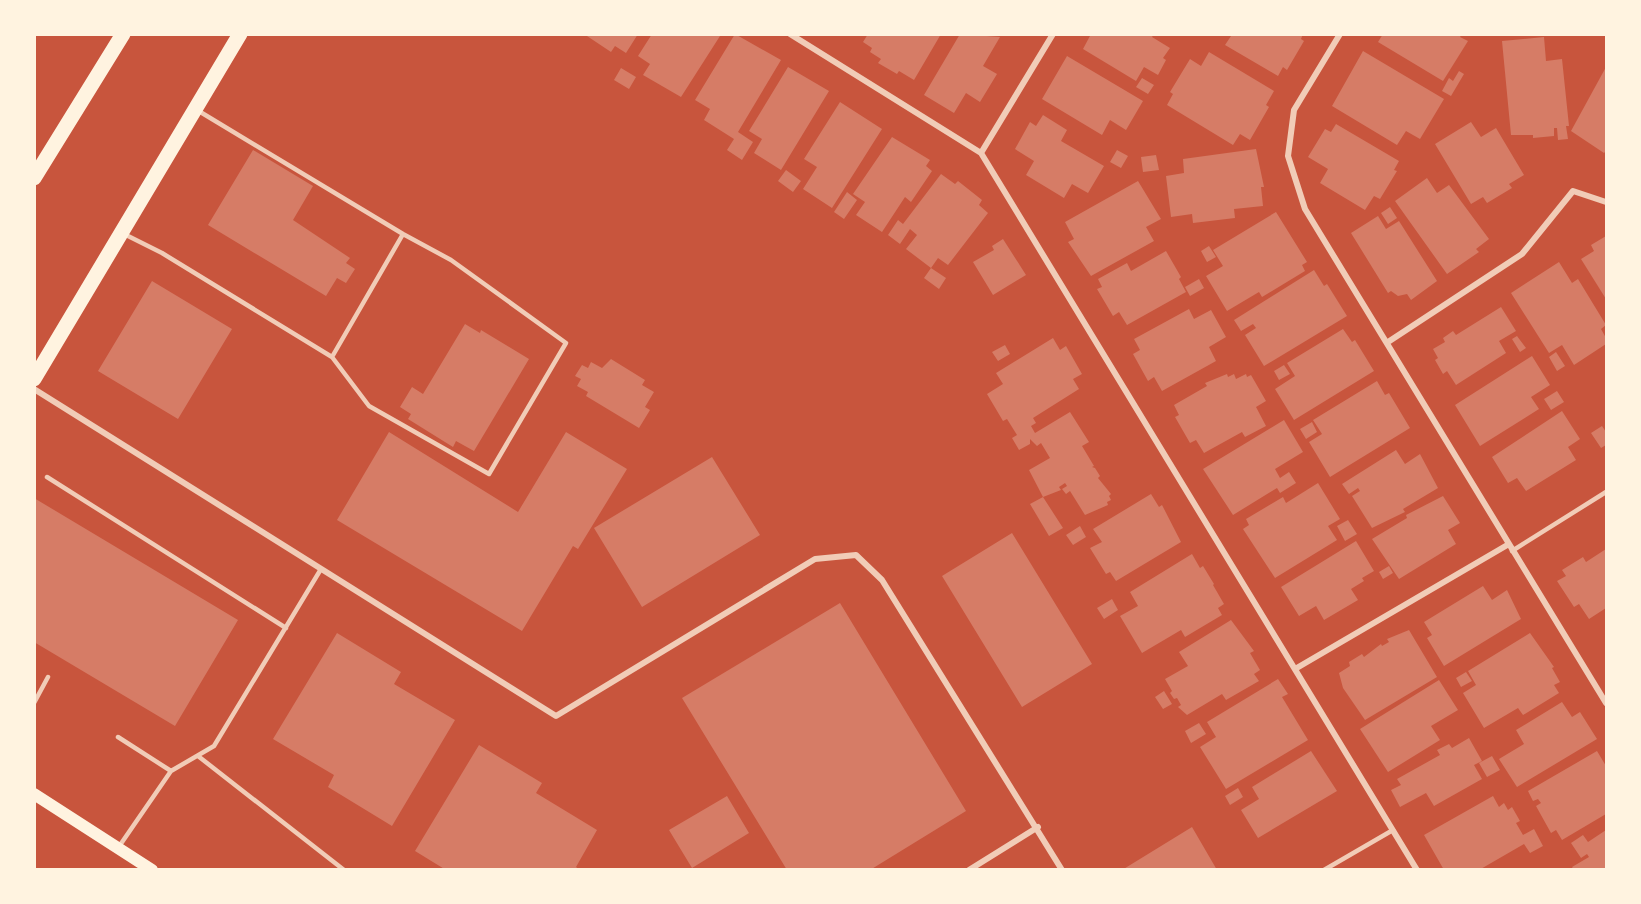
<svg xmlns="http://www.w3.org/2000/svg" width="1641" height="904" font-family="Signika,sans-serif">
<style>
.building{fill:#d67c66}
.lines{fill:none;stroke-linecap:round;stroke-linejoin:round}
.service{stroke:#f1ccb7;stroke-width:4.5}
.minor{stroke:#f1ccb7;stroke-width:6}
.secondary{stroke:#fff3e0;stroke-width:12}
.primary{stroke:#fff3e0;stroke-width:15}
</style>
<rect width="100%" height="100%" fill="#c8553d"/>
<path class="building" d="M584,34h54l-12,19 -11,-7 -4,6z
M652,34l68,2 -39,61 -38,-22 7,-11 -12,-8z
M735,34l46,26 -43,72 15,10 -11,18 -15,-10 7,-11 -30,-19 6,-11 -15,-9z
M868,34h73l-27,46 -15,-9 -2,3 -19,-11 3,-4 -11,-7 2,-4 -9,-6z
M960,34l40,3 -17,29 14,8 -17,28 -14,-9 -12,20 -30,-18z
M1091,34h63l-2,3 18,11 -7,10 3,2 -8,15 -14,-8 -8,14 -53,-32z
M1229,34h74l-2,5 3,2 -17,29 -4,-3 -5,9 -53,-31 6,-9z
M1383,34h79l-2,3 8,4 -25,40 -65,-39z
M1544,37l2,24 16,-2 7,67h-3l2,13 -10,1 -1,-12h-3v8l-21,2v-3h-22l-9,-94z
M1363,51l81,48 -24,40 -14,-8 -9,14 -65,-39z
M1209,52l65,39 -8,14 3,2 -19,33 -10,-6 -7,11 -66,-40 6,-11 -3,-2 20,-33 11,7z
M1067,56l76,45 -17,29 -16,-10 -8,15 -60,-36z
M788,67l41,24 -48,79 -27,-17 8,-14 -13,-8z
M1606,67v84l-2,2 -33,-22z
M621,68l15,9 -7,12 -15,-9z
M1459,71l5,3 -13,22 -9,-5 7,-13 4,3z
M1142,78l12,7 -6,9 -12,-7z
M840,102l42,27 -50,79 -29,-19 14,-22 -13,-8z
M1043,115l24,15 -6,11 43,25 -16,27 -16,-9 -8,14 -38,-23 8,-14 -19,-12 15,-27 6,4z
M1471,122l10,15 15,-9 28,47 -15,9 3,4 -25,15 -4,-6 -12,7 -36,-60z
M1336,124l63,37 -5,9 3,1 -17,28 -6,-3 -9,14 -45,-27 8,-14 -20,-12 17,-28 6,3z
M892,137l38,23 -4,6 6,5 -21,31 -6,-5 -23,35 -26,-17 9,-13 -12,-8z
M1256,149l8,38h-3l2,19 -29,3 1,9 -42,5 -1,-9 -21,3 -5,-41 18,-3 -1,-14z
M253,150l60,36 -20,34 57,38 -4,5 9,6 -9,14 -9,-5 -11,18 -118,-71z
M1117,150l11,6 -7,12 -11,-6z
M1156,155l3,15 -16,2 -2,-15z
M786,170l15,11 -8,11 -15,-11z
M941,174l14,10 3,-3 24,19 -3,5 9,8 -40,52 -10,-7 -7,10 -25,-19 11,-14 -7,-6 -10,15 -12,-9 10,-15 5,4z
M1427,178l10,15 12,-8 40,54 -13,10 3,3 -32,22 -52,-73z
M1138,181l23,38 -15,8 8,14 -63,35 -23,-34 6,-3 -9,-17z
M847,192l10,8 -13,19 -10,-7z
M1390,207l7,11 -9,6 -7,-11z
M1276,212l31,50 -5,3 3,6 -43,26 -3,-5 -32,19 -21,-35 17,-10 -10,-16z
M1378,216l8,13 13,-8 38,60 -26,19 -4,-6 -9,2 -7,-5 -3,2 -37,-60z
M1606,236v63l-25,-40 13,-8 -3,-6z
M1003,239l23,36 -33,20 -20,-33 21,-12 -2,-4z
M1209,246l7,11 -9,5 -6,-11z
M1166,251l15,26 -2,2 7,13 -59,33 -8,-13 -6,4 -16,-27 5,-2 -4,-8 29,-16 4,8z
M1559,262l13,21 6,-4 28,46 -5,4 5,9v6l-32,21 -12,-20 -13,8 -38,-60z
M931,268l15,10 -7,11 -15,-11z
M1314,270l10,16 3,-2 20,32 -83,50 -19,-31 11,-7 -3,-4 -12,7 -7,-11z
M1199,279l5,9 -14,8 -5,-9z
M152,281l80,48 -54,90 -80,-48z
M1501,307l15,24 -17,10 7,12 -50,32 -9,-14 -4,3 -8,-14 3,-2 -5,-9 12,-7 -2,-4 10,-7 3,4z
M1189,309l5,10 17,-9 15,27 -17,10 7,14 -54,30 -8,-14 -6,4 -15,-27 7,-4 -6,-11z
M465,324l15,9 1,-3 48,29 -55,92 -18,-10 -3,6 -45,-28 3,-5 -11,-7 12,-20 11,7z
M1343,329l9,13 3,-2 19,31 -80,49 -19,-31 20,-13 -8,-13z
M1517,336l9,12 -6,4 -8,-13z
M1053,338l7,12 6,-4 16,28 -9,5 6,10 -46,29 3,5 -5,3 4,7 35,-21 19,30 -7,4 12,20 -2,1 3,1 5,8 -2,2 13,16 -2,2 2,4 -4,2 1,3 -23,10 -15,-24 -4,3 -4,-5 5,-3 -2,-3 -6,4 2,3 -18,7 -14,-27 21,-12 -9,-15 -4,3 -7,-7v5l-11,6 -7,-12 5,-3 -10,-16 -4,2 -16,-27 16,-10 -7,-11z
M1005,345l5,9 -12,7 -6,-9z
M1556,352l9,14 -8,5 -8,-14z
M1532,356l18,29 -19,12 8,12 -59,37 -25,-41z
M611,359l34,21 -3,5 12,7 -9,15 5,3 -11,18 -53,-32 2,-4 -11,-6 4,-7 -6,-3 7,-11 6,3 3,-6 11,6z
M1284,365l6,9 -11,6 -5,-9z
M1227,374l1,3 6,-3 2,5 10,-5 1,3 4,-2 15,26 -10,6 10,19 -21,11 -3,-5 -38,21 -8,-13 -6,3 -15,-26 4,-2 -5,-10 33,-19 -2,-3z
M1377,381l8,14 4,-2 21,35 -80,49 -21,-35 13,-8 -9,-14z
M1557,391l7,11 -13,8 -7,-11z
M1562,411l18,28 -12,8 8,13 -50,31 -9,-13 -9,5 -16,-26z
M1284,420l19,32 -28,17 5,9 9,-6 7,11 -16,10 -3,-5 -44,27 -30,-46z
M1312,422l5,10 -11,7 -6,-10z
M1602,426l4,6v13l-5,3 -10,-15z
M389,432l129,80 48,-80 61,37 -49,80 -5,-3 -51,85 -185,-111z
M1396,450l9,14 15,-10 18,34 -35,21 2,3 -33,16 -20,-32 8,-5 -2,-3 -9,6 -7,-10z
M712,457l48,78 -118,72 -48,-79z
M1318,483l22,36 -12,7 9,14 -62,38 -32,-49 6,-4 -3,-6 37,-22 3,6z
M1151,494l8,13 3,-2 19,37 -65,39 -6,-9 -4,2 -16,-26 12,-6 -9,-13z
M1443,496l17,27 -12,7 8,14 -57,35 -27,-40 35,-21 -1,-3z
M1043,497l20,31 -14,8 -19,-32z
M34,498l204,122 -63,106 -141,-84z
M1348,520l9,14 -12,7 -8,-15z
M1080,526l6,11 -13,8 -7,-10z
M1012,533l80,131 -70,43 -80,-131z
M1356,541l18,30 -12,7 2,3 -13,8 7,11 -34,20 -8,-14 -17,10 -18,-29z
M1606,549v59l-17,11 -10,-15 -5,3 -17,-26 9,-5 -4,-6 21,-13 3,5z
M1192,554l8,14 3,-2 11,18 -1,1 11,19 -6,4 4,7 -37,22 -4,-7 -39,23 -22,-37 18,-10 -8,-14z
M1389,566l4,7 -10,6 -4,-7z
M1483,586l9,14 15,-10 14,29 -77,47 -17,-28 5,-3 -8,-13z
M1112,599l6,11 -14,9 -7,-11z
M840,603l126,208 -96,59h-83l-105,-172z
M1231,620l23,31 -4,2 10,17 -6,4 5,7 -33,19 -4,-6 -35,21 -9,-8 3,-2 -4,-7 -3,1 -4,-6 2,-2 -7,-12 23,-13 -9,-14z
M1409,630l28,47 -72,43 -22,-32 -4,-15 11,-7 -1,-4 13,-8 2,3 17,-13 1,2 7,-4 -2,-3z
M337,633l64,39 -7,12 61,36 -63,106 -64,-39 6,-12 -61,-36z
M1530,633l24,34 -2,1 8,14 -6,3 5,8 -36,22 -5,-7 -34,20 -21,-35 13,-8 -8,-14z
M1466,672l6,9 -11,6 -5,-9z
M1278,679l10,15 -6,3 26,43 -82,49 -26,-42 16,-10 -9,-15z
M1439,680l19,30 -27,16 9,14 -52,32 -28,-43z
M1164,691l8,13 -9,5 -8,-12z
M1562,702l10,15 8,-5 17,27 -80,48 -18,-28 25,-15 -8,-14z
M1199,723l7,11 -15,9 -6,-12z
M1469,738l13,23 -8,4 8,14 -48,27 -8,-13 -26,14 -9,-17 10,-5 -4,-6 43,-24 -3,-5 12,-6 3,4z
M479,745l63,38 -6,10 61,37 -21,37 4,3h-134l-31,-19z
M1311,751l26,40 -79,47 -17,-28 18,-11 -7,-12z
M1597,751l9,15v48l-44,26 -6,-10 -5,3 -15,-27 5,-3 -3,-4 -5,2 -5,-10z
M1492,756l8,14 -13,7 -8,-14z
M1238,788l5,9 -13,8 -5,-9z
M727,796l22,37 -57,35 -23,-38z
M1493,796l6,11 5,-4 4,7 4,-3 8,14 -4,2 7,12 11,-6 9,17 -13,7 -6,-9 -45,26h-35l-20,-35z
M1192,827l25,43h-95z
M1606,830v40h-32l-2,-3 17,-10 -2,-3 -6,4 -10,-15 12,-8 5,7z"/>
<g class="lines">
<path class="service" d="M124,234l38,19 170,104 37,49 120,68 77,-131 -115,-83 -48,-26 -206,-124
M332,357l71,-123
M47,477l239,151
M1512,551l94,-59
M34,703l14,-26
M118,737l53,34
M198,756l146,114
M118,848l53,-77 43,-25 107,-177
M1324,870l69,-40"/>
<path class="minor" d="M790,34l191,119 436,717
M1340,34l-46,76 -6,46 17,53 301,494
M981,153l72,-119
M1388,342l134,-88 51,-63 33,11
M34,389l522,327 259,-157 41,-4 26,25 180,290
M1295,669l214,-125
M969,870l69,-43"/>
<path class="secondary" d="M34,794l118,76"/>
<path class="primary" d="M34,178l89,-144
M34,379l206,-345"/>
</g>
<rect width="1641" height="904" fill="none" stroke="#fff3e0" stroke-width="72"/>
</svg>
